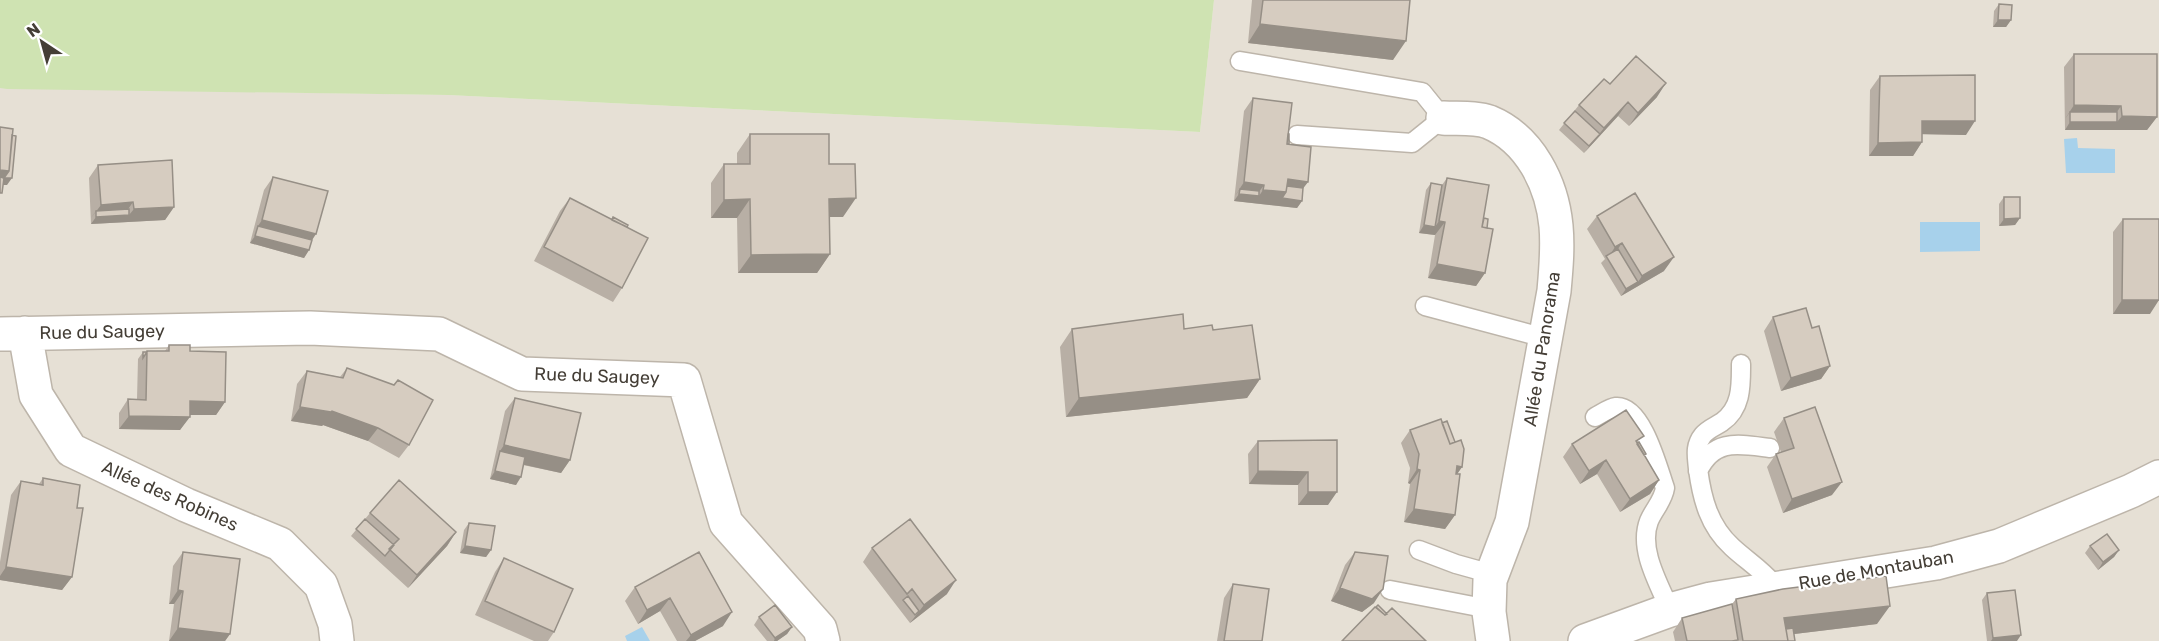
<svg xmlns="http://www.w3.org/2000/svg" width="2159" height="641" font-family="Rubik,sans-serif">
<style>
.residential{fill:#e6e0d5}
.green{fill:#cfe3b2}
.water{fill:#a7d1eb}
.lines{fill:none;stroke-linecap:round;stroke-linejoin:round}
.lane-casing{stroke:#bdb5aa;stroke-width:21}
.street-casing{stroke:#bdb5aa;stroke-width:36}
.lane{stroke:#fff;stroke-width:18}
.street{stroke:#fff;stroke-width:33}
.wall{fill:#b8afa5}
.shaded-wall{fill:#968f86}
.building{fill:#d6ccc0;stroke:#968f86;stroke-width:1.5}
.labels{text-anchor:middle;stroke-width:4.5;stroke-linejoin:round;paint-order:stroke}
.street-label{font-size:18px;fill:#443e36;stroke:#fff}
</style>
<rect width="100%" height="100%" fill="#f2eee7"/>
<path class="residential" d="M1214,0h945v641h-2159v-553l448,7 752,37z"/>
<path class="green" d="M0,0h1214l-14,132 -752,-37 -441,-6 -7,-1z"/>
<path class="water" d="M2077,138l1,10 37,1v24h-49l-2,-34z
M1920,222h60v29l-60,1z
M642,627l8,14h-23l-2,-5z"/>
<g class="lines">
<defs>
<path id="lane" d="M1240,61l182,31 21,26 -31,25 -115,-8
M1425,306l120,32
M1741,364c0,21 1,44 -19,58 -6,4 -14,7 -19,13 -9,11 -6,22 -5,34 4,30 11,57 34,78 15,14 32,24 44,40
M1595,417c6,-3 14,-9 21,-10 26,-2 42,61 49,81 -2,13 -11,21 -16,33 -11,28 10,63 21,89
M1698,471c16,-33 40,-27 72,-23
M1419,550l37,14 36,10
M1390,590l99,19"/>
<path id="street" d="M1443,118c14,1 33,-1 46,4 41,17 63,62 67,104 2,22 0,43 -2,65l-42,231 -22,58 -1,32 4,29
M25,333l11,62 35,55 115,55 94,39 41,41 14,39 2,17
M0,334l310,-6 129,6 83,40 162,6 42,143 94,106 3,12
M1585,641l85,-31 41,-11 225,-36 63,-17 132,-55 28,-14"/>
</defs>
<use href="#lane" class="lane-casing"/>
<use href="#street" class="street-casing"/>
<use href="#lane" class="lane"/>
<use href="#street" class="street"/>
</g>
<path class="wall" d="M1252,0h158l-17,60 -145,-17z
M1999,4l12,16 -5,7h-13l1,-16z
M2074,54l83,63 -10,13h-82l-1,-63z
M1880,76l86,59 -44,-1v8l-9,14h-44l1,-66z
M1610,84l47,13 -28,29 -11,-10 -34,37 -25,-23 20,-25z
M1253,98l35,36 1,10 19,38 -5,6 -1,13 -5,7 -63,-7 10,-90z
M750,134l79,30 14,53h-13v37l-13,19h-79l-1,-55h-26v-35l13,-19h13v-11z
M98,165l76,42 -9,13 -74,4 -2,-46z
M273,177l39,63 -3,10 -5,8 -54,-15 14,-53z
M1447,178l37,40 3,10 -2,45 -9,13 -48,-8 7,-43 -16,-2 7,-43 5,-7 11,2z
M2004,197l16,21 -5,7 -16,1v-22z
M570,198l57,29 -5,61 -9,14 -79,-41 26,-50z
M1597,216l67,55 -43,25 -20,-33 4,-4 -18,-30z
M2123,219l27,95h-37v-82z
M1773,317l57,49 -9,13 -40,12 -17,-60z
M1072,329h112l29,1 47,49 -13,19 -181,19 -6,-70z
M169,345l21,6 35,51 -9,13h-26l-10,15 -61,-1v-16l9,-14h9l1,-40 5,-7 22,-1z
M347,368l62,77 -10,13 -31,-17 -45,-16 -1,1 -31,-5 6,-37 10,-13 33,6z
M515,398l55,62 -9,13 -38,-8 -7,20 -26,-6 15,-68z
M1784,418l48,77 -49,18 -16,-46 9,-13 5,-2 -7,-20z
M1410,430l52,37 -5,7 -2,41 -10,14 -41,-7 6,-38 -2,-1 2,-15 -9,-25z
M1337,440l-9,65h-30v-20l-49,-1 -1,-30 10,-13z
M1639,442l7,12 -1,2 14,24 -9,14 -30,18 -23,-38 -17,10 -17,-27 9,-13z
M43,478l34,30 -5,69 -10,13 -62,-10v-18l11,-67 10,-14 18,3z
M370,513l86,19 -9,14 -39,42 -57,-52z
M469,523l22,27 -5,7 -26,-4 4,-23z
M2090,546l29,4 -5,7 -16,13 -13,-17z
M872,548l75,46 -37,29 -47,-61z
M183,552l47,82 -5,7h-56l5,-37h-5l4,-38z
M699,552l24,74 -28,15h-18l-17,-30 -22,13 -13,-23 10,-14z
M1355,552l19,51 -12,9 -31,-11 14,-36z
M504,558l50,74 -6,9h-14l-59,-26 20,-43z
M1233,584l29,57h-45l7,-43z
M1987,593l30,48h-30l-5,-41z
M1736,599l141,25 -83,10 1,7h-120l-2,-9 9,-14 50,-14z
M759,617l33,10 -5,7 -10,7h-10l-13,-16z"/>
<path class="shaded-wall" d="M1998,20h13l-5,7h-13z
M1260,24l146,17 -13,19 -145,-17z
M1666,83l-9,14 -28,29 9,-13z
M1628,102l-10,14 -34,37 20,-25z
M2074,105l47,1 -9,13 -42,-7 -5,7z
M2122,116l35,1 -10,13h-82l5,-8h47z
M1922,121h53l-9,14 -53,-1z
M1922,142l-9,14h-44l9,-13z
M0,170l9,1 3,7 -5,7h-7z
M1288,179l20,3 -10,13 4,6 -5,7 -63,-7 5,-7 1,-5 -5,7 9,-14 20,3 -8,11h3l4,-6z
M856,198l-13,19h-26l12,-18z
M750,199l-13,19h-26l13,-18z
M133,202l-9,13h5l5,-6 40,-2 -9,13 -74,4 5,-7v-6l-5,7 10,-13z
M2020,218l-5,7 -16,1 5,-7z
M262,220l54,14 -9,14 -49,-22z
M1439,221l6,1 -10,13 -16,-2 5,-8 11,2z
M255,236l54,14 -5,8 -54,-15z
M1622,243l-9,13 -5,2 7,-11z
M830,254l-13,19h-79l13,-18z
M1674,257l-10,14 -43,25 5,-7 12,-7 4,-6z
M1437,264l48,9 -9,13 -48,-8z
M2122,300h37l-9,14h-37z
M1830,366l-9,13 -40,12 10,-13z
M1260,379l-13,19 -181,19 13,-19z
M190,401l35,1 -9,13h-35z
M300,407l32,4 46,17 -10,13 -45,-16 -1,1 -31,-5z
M129,416l61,1 -10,13 -61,-1z
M504,445l66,15 -9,13 -63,-14 2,-8z
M1606,460l-9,14 -17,10 9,-13z
M1457,466l5,1 -9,13z
M1417,469l3,1 -10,14 -2,-1z
M495,471l26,6 -5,8 -26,-6z
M1258,471l50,1 -10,13 -49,-1z
M1659,480l-9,14 -30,18 10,-13z
M1842,482l-10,13 -49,18 9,-14z
M1308,492h29l-9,13h-30z
M1414,509l41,6 -10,14 -41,-7z
M456,532l-9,14 -39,42 9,-13z
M465,546l26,4 -5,7 -26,-4z
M2119,550l-5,7 -16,13 5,-8z
M6,567l66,10 -10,13 -62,-10v-4z
M956,580l-9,14 -37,29 14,-18z
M1340,588l43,1 -9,14 -12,9 -31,-11z
M178,590l5,1 -9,13h-5z
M670,598l-10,13 -22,13 9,-14z
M1890,606l-13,18 -100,12 7,-18z
M732,612l-9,14 -28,15h-9l5,-6z
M792,627l-5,7 -10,7h-3l1,-3z
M178,628l52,6 -5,7h-56z
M2021,635l-4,6h-26l2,-3z"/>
<path class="building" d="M1263,0h147l-4,41 -146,-17z
M1999,4l13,1 -1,15h-13z
M2074,54h83v63l-35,-1 -1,-10 -47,-1z
M1636,56l30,27 -28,30 -10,-11 -24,26 -25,-23 25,-26 6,5z
M1975,75v46h-53v21l-44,1 2,-67z
M1253,98l39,5 -5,41 24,3 -3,35 -20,-3 -2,13 -23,-2 1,-5 -20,-3z
M1575,111l25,23 -11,12 -25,-23z
M2070,112h47v10h-47z
M0,127l13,2 -4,42 -9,-1z
M750,134h79v30h26l1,34 -27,1 1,55 -79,1 -1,-56 -26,1v-36h26z
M1288,134h1v10h-2z
M12,135l4,1 -4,42h-8l5,-7z
M172,160l2,47 -40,2 -1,-7 -32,3 -3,-40z
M0,177l4,1 -2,15h-2z
M273,177l55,14 -12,43 -54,-14z
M1447,178l42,7 -7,42 11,2 -8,44 -48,-9 8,-42 -6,-1z
M1431,183l11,2 -7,42 -11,-2z
M1287,186l16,2 -1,13 -20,-3 4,-6z
M1240,189l19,2v5l-20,-2z
M1635,193l39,64 -32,19 -20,-33 -7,4 -18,-31z
M2004,197h16v21l-16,1z
M570,198l78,40 -26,50 -78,-41z
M129,209v6l-33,2v-6z
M613,217l15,8 -1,2 -15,-7z
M1484,218l4,1 -1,9 -5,-1z
M2123,219h36v81h-37z
M258,226l54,14 -3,10 -54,-14z
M1618,249l20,33 -12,7 -20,-33z
M1806,308l6,20 7,-2 11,40 -39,12 -18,-61z
M1183,314l1,15 28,-4 1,5 39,-5 8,54 -181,19 -7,-69z
M169,345h21v6l36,1 -1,50 -35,-1v16l-61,-1 -1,-17 18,1 1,-49h22z
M143,352h4l-4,6z
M347,368l47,17 4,-5 35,20 -24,45 -31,-17 -46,-17 -1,1 -31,-5 7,-36 36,7z
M515,398l66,15 -11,47 -66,-15z
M1815,407l27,75 -50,17 -16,-45 18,-6 -10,-30z
M1626,410l18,26 -8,5 23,39 -29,19 -24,-39 -17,11 -17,-27z
M1441,419l9,25 11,-4 3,9 -2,18 -5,-1 -1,8h4l-5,41 -41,-6 6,-39 -3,-1 2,-15 -9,-24z
M1447,421l8,21 -5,2 -8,-21z
M1337,440v52h-29v-20l-50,-1v-30z
M1639,442l7,12 -2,1 -7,-11z
M500,451l25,6 -4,20 -26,-6z
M43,478l37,7 -3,23h6l-11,69 -66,-10 15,-86 22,4z
M399,480l57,52 -39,43 -28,-26 10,-10 -29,-26z
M365,519l29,26 -9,11 -29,-27z
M910,519l46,61 -32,25 -12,-16 -5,5 -35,-46z
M469,523l26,3 -4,24 -26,-4z
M2107,534l12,16 -16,12 -13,-16z
M183,552l57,7 -10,75 -52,-6 5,-37 -5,-1z
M699,552l33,60 -41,23 -21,-37 -23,12 -12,-23z
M1355,552l33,4 -5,33 -11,10 -32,-11z
M504,558l69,31 -19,43 -69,-31z
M1886,576l4,30 -106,12 4,23h-45l-7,-42 47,-10z
M1233,584l36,5 -7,52h-38z
M2015,590l6,45 -28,3 -6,-45z
M908,596l11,15 -4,4 -12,-15z
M1732,604l6,36 -6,1h-45l-5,-23z
M775,605l17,22 -17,11 -16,-21z
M1378,605l9,9 -2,1 -9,-8z
M1375,607l10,8 7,-7 34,33h-84z
M1793,628l2,13h-7l-2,-12z"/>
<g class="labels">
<g class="street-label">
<text transform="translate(102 332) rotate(-1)" y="6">Rue du Saugey</text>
<text transform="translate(1542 349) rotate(-81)" y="6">Allée du Panorama</text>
<text transform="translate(597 376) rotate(2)" y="6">Rue du Saugey</text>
<text transform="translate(170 496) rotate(24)" y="6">Allée des Robines</text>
<text transform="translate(1876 570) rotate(-10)" y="6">Rue de Montauban</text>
</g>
</g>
<g transform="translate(42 42) rotate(324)" stroke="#ffffff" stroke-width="4.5" paint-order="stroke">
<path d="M0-4.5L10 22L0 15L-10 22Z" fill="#443e36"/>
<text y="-9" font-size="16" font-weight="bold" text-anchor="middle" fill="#443e36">N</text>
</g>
</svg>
